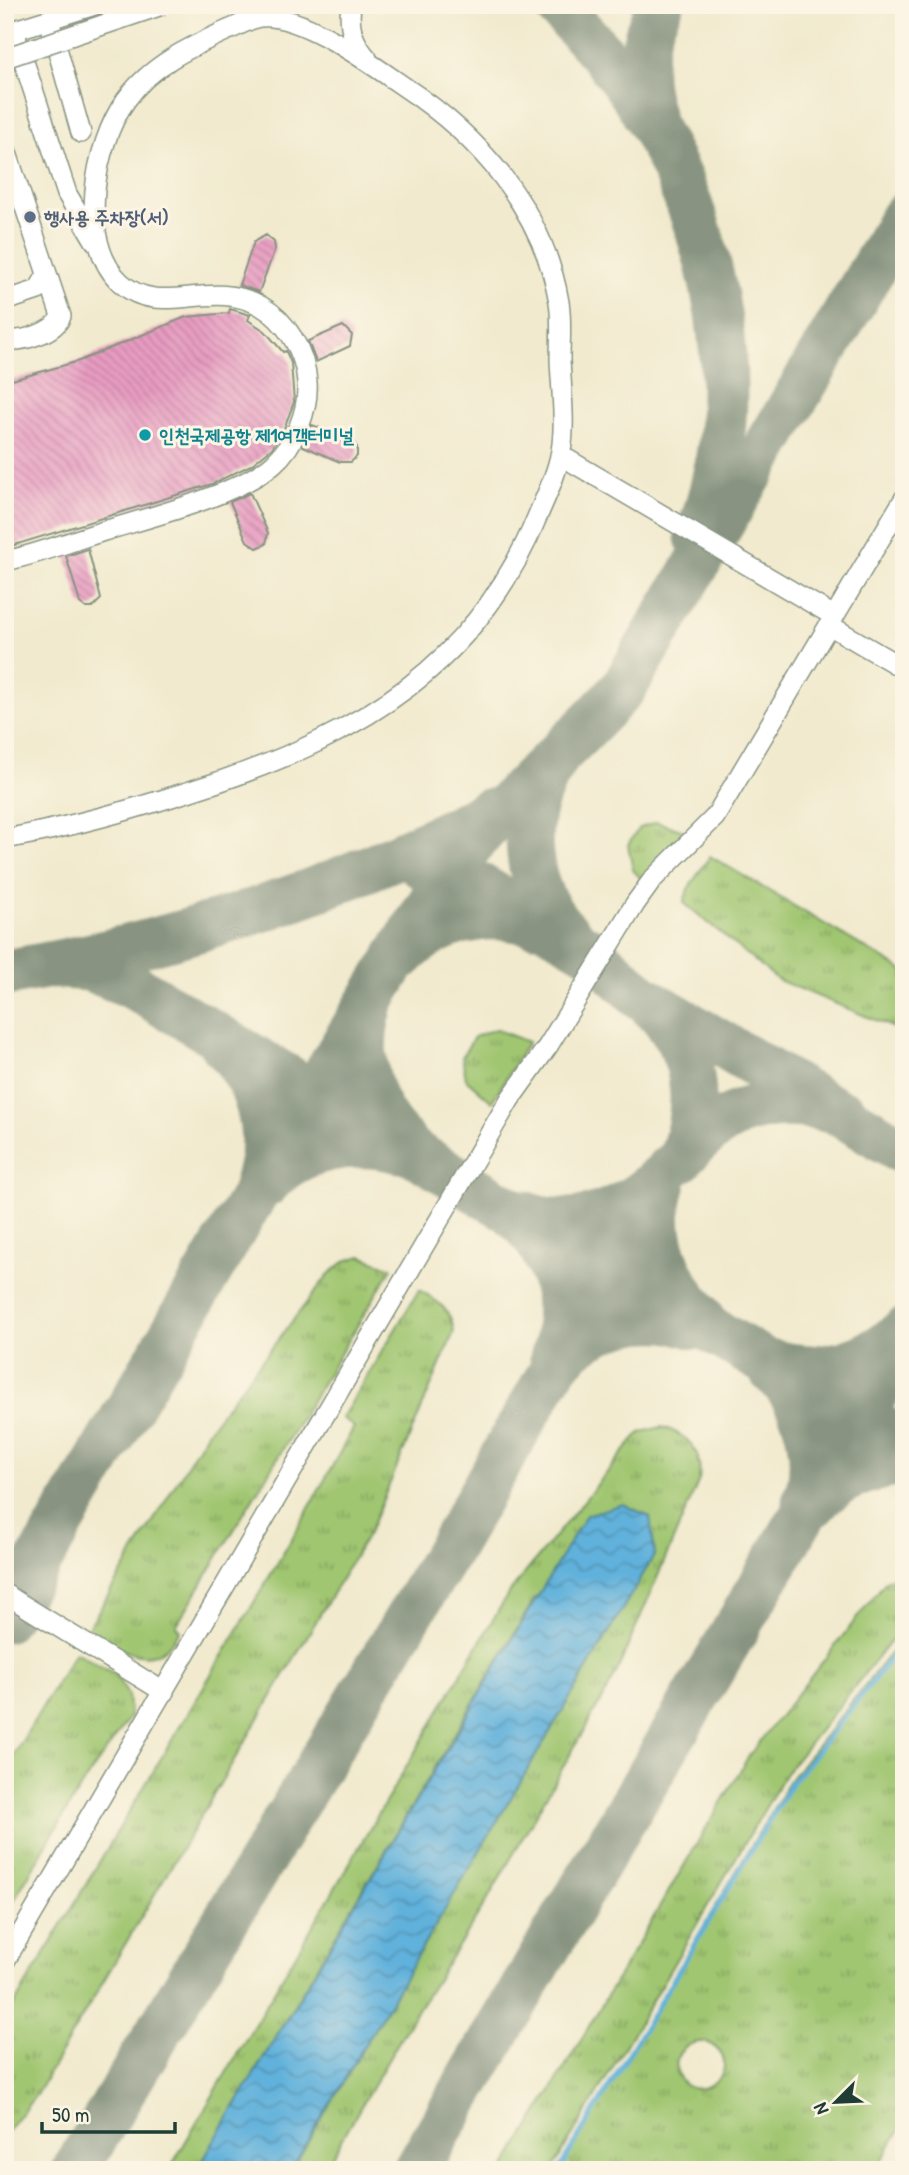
<svg xmlns="http://www.w3.org/2000/svg" width="909" height="2175" font-family="'Patrick Hand','Poor Story',sans-serif">
<style>
.grass{fill:url(#grass-tufts);stroke:#608252;stroke-width:2;fill-rule:evenodd}
.water{fill:url(#water-waves);stroke:#407788;stroke-width:2}
.lines{fill:none;stroke-linecap:round;stroke-linejoin:round}
.stream{stroke:#61b1db;stroke-width:5}
.taxiway{stroke:#889481;stroke-width:47}
.building{fill:url(#building-back-hatch)}
.minor-casing{stroke:#889481;stroke-width:22}
.minor{stroke:#fff;stroke-width:19}
.minor-bridge-casing{stroke:#889481;stroke-width:22;stroke-linecap:butt}
.minor-bridge{stroke:#fff;stroke-width:19}
.service-dot{fill:#5c6f8a;stroke:#fcf5e5;stroke-width:2.5}
.culture-dot{fill:#0f9aa8;stroke:#fcf5e5;stroke-width:2.5}
.labels{text-anchor:middle;stroke-width:6;stroke-linejoin:round;paint-order:stroke}
.service-label{font-size:19px;font-weight:bold;fill:#4e5e75;stroke:#fcf5e5;text-anchor:start}
.culture-label{font-size:19px;font-weight:bold;fill:#0d838f;stroke:#fcf5e5;text-anchor:start}
</style>
<defs>
<pattern id="grass-tufts" width="24" height="20" patternUnits="userSpaceOnUse" patternTransform="scale(1.75)"><rect width="24" height="20" fill="#a0c671"/><path d="M3 7l-1-3M5 7V3M7 7l1-3M15 17l-1-3M17 17v-4M19 17l1-3" fill="none" stroke="#82a25e"/></pattern>
<pattern id="water-waves" width="16" height="10" patternUnits="userSpaceOnUse" patternTransform="scale(1.75)"><rect width="16" height="10" fill="#61b1db"/><path d="M0 5q4-4 8 0t8 0" fill="none" stroke="#4f91b2"/></pattern>
<pattern id="building-back-hatch" width="6" height="6" patternUnits="userSpaceOnUse" patternTransform="scale(1.75)"><rect width="6" height="6" fill="#e89bc1"/><path d="M-1 5l2 2M0 0l6 6M5-1l2 2" fill="none" stroke="#bb809e"/></pattern>
</defs>
<rect width="100%" height="100%" fill="#fcf5e5"/>
<filter id="ink" filterUnits="userSpaceOnUse"><feTurbulence type="fractalNoise" baseFrequency=".0143" numOctaves="2"/><feDisplacementMap in="SourceGraphic" scale="14" xChannelSelector="R" yChannelSelector="G"/><feConvolveMatrix kernelMatrix="1 2 1 2 8 2 1 2 1" color-interpolation-filters="sRGB"/></filter>
<filter id="wash" filterUnits="userSpaceOnUse"><feTurbulence type="fractalNoise" baseFrequency=".00686" numOctaves="4" result="noise"/><feDisplacementMap in="SourceGraphic" scale="28" xChannelSelector="R" yChannelSelector="G"/><feGaussianBlur stdDeviation="1.57" result="paint"/><feColorMatrix in="noise" values="0 0 0 0 0 0 0 0 0 0 0 0 0 0 0 0 0 1.4 0 .05"/><feComposite in="paint" operator="in"/></filter>
<g filter="url(#wash)">
<rect width="100%" height="100%" fill="#f1eace"/>
<path class="grass" d="M657,822l39,13 -50,49 -13,-14 -5,-25 11,-17z
M710,856l194,115v61l-126,-52 -94,-77 4,-14z
M495,1029l33,13 -36,60 -26,-23 -4,-22 12,-20z
M361,1256l31,12 -216,358 4,4c-25,46 -59,20 -93,0l122,-201 119,-154 17,-14z
M419,1290c18,10 33,20 35,42l-84,198 -334,565 -31,39v-114l288,-483 61,-110 -12,-9z
M661,1427c28,7 42,25 38,53l-84,196 -133,233 -69,108 -89,153h-33l363,-616 -119,44 -338,572h-28l339,-576 128,-157 6,-5z
M904,1571v53l-118,149 -234,397h-48l246,-416 136,-173z
M904,1636v487l-28,47h-317l233,-393zM707,2042c49,27 -21,72 -30,28 -4,-19 13,-30 30,-28z
M75,1652l40,22 13,21 2,22 -50,71 -75,127v-145z"/>
<path class="water" d="M623,1504l27,13 5,37 -364,616h-94l389,-655z"/>
<g class="lines">
<path class="stream" d="M559,2170l232,-386 108,-136"/>
<path class="taxiway" d="M558,7c30,31 59,61 82,98 78,124 111,291 58,432
M650,114c-12,-37 -9,-75 10,-109
M551,767c-35,53 -27,126 19,169
M421,865l41,11 128,75 52,46 262,154
M402,956c33,-35 86,-48 131,-33
M63,966l26,2 44,18 619,368 152,87
M5,973c168,-28 332,-82 483,-161
M653,1007c44,42 49,97 28,152
M369,1008c-14,47 -1,101 35,134
M221,1043c37,35 52,88 37,137
M663,1183c-16,47 4,99 38,133
M266,1184c32,-38 89,-46 134,-34
M524,1214c46,19 101,-2 134,-35
M517,1217c37,30 53,98 36,141
M561,1359c33,-36 88,-50 134,-33
M775,1363c50,13 90,1 129,-32
M772,1371c35,29 50,88 33,131
M814,1504c19,-25 59,-39 90,-40
M5,1619l309,-526 136,-222c50,-69 118,-120 174,-184l280,-471
M75,2170l375,-622 218,-379c15,-11 26,-26 41,-37 40,-34 89,-33 136,-18
M416,2170l488,-826"/>
</g>
<g id="blocks">
<path class="building" d="M266,235l8,7 1,7 -16,43 -20,-7 15,-43z
M230,309l20,6 -2,5 17,11 18,21 3,-1 5,12 3,39 -11,29 -11,17 -21,17 -39,19 -207,64v-166l74,-21 107,-44 43,-4z
M343,326l9,9 -2,11 -34,16 -8,-21z
M312,425l40,15 5,7v9l-6,6h-11l-37,-16z
M250,493l18,40 -2,11 -9,4 -10,-7 -17,-39z
M88,549l13,50 -9,9h-6l-6,-5 -14,-47z"/>
</g>
</g>
<g filter="url(#ink)">
<use href="#blocks" fill-opacity="0" stroke="#889481" stroke-width="2"/>
<g class="lines">
<defs>
<path id="minor" d="M351,5c-3,20 2,38 16,53
M49,20l32,113
M14,31l53,163 28,47
M5,33l90,-28
M5,147l56,169c-6,17 -39,26 -56,24
M5,292l9,6 24,-8 9,-15
M560,455l274,161
M5,561c34,-7 66,-20 99,-30 46,-14 134,-36 169,-67 22,-19 36,-54 34,-82 -2,-30 -20,-61 -46,-76 -52,-29 -101,14 -141,-24 -43,-41 -26,-138 6,-182 25,-35 64,-53 102,-70 9,-3 22,-12 32,-13 40,-5 111,47 143,69 76,50 140,123 156,216 3,18 1,39 1,57 1,29 6,63 1,92 -4,22 -14,43 -23,64 -61,150 -176,218 -323,268 -69,23 -138,43 -210,56
M829,625l75,44
M5,1594l159,98
M5,1961l505,-862 38,-53 87,-142 18,-25 62,-62 189,-318"/>
</defs>
<use href="#minor" class="minor-casing"/>
<use href="#minor" class="minor"/>
<defs>
<path id="minor-bridge" d="M5,58l157,-53"/>
</defs>
<use href="#minor-bridge" class="minor-bridge-casing"/>
<use href="#minor-bridge" class="minor-bridge"/>
</g>
</g>
<circle class="service-dot" cx="30" cy="217" r="7"/>
<circle class="culture-dot" cx="145" cy="435" r="7"/>
<g class="labels">
<g class="service-label">
<text x="44" y="224">행사용 주차장(서)</text>
</g>
<g class="culture-label">
<text x="159" y="442">인천국제공항 제1여객터미널</text>
</g>
</g>
<rect width="909" height="2175" fill="none" stroke="#fcf5e5" stroke-width="28"/>
<g transform="translate(836 2102) rotate(246)" stroke="#fcf5e5" stroke-width="5" paint-order="stroke">
<path d="M0-5L12 26L0 18L-12 26Z" fill="#1f3d34"/>
<text y="-10" font-size="19" font-weight="bold" text-anchor="middle" fill="#1f3d34">N</text>
</g>
<path d="M42 2122v10h133v-10" fill="none" stroke="#1f3d34" stroke-width="3.5"/>
<text x="52" y="2122" font-size="21" fill="#1f3d34" stroke="#fcf5e5" stroke-width="5" paint-order="stroke">50 m</text>
</svg>
